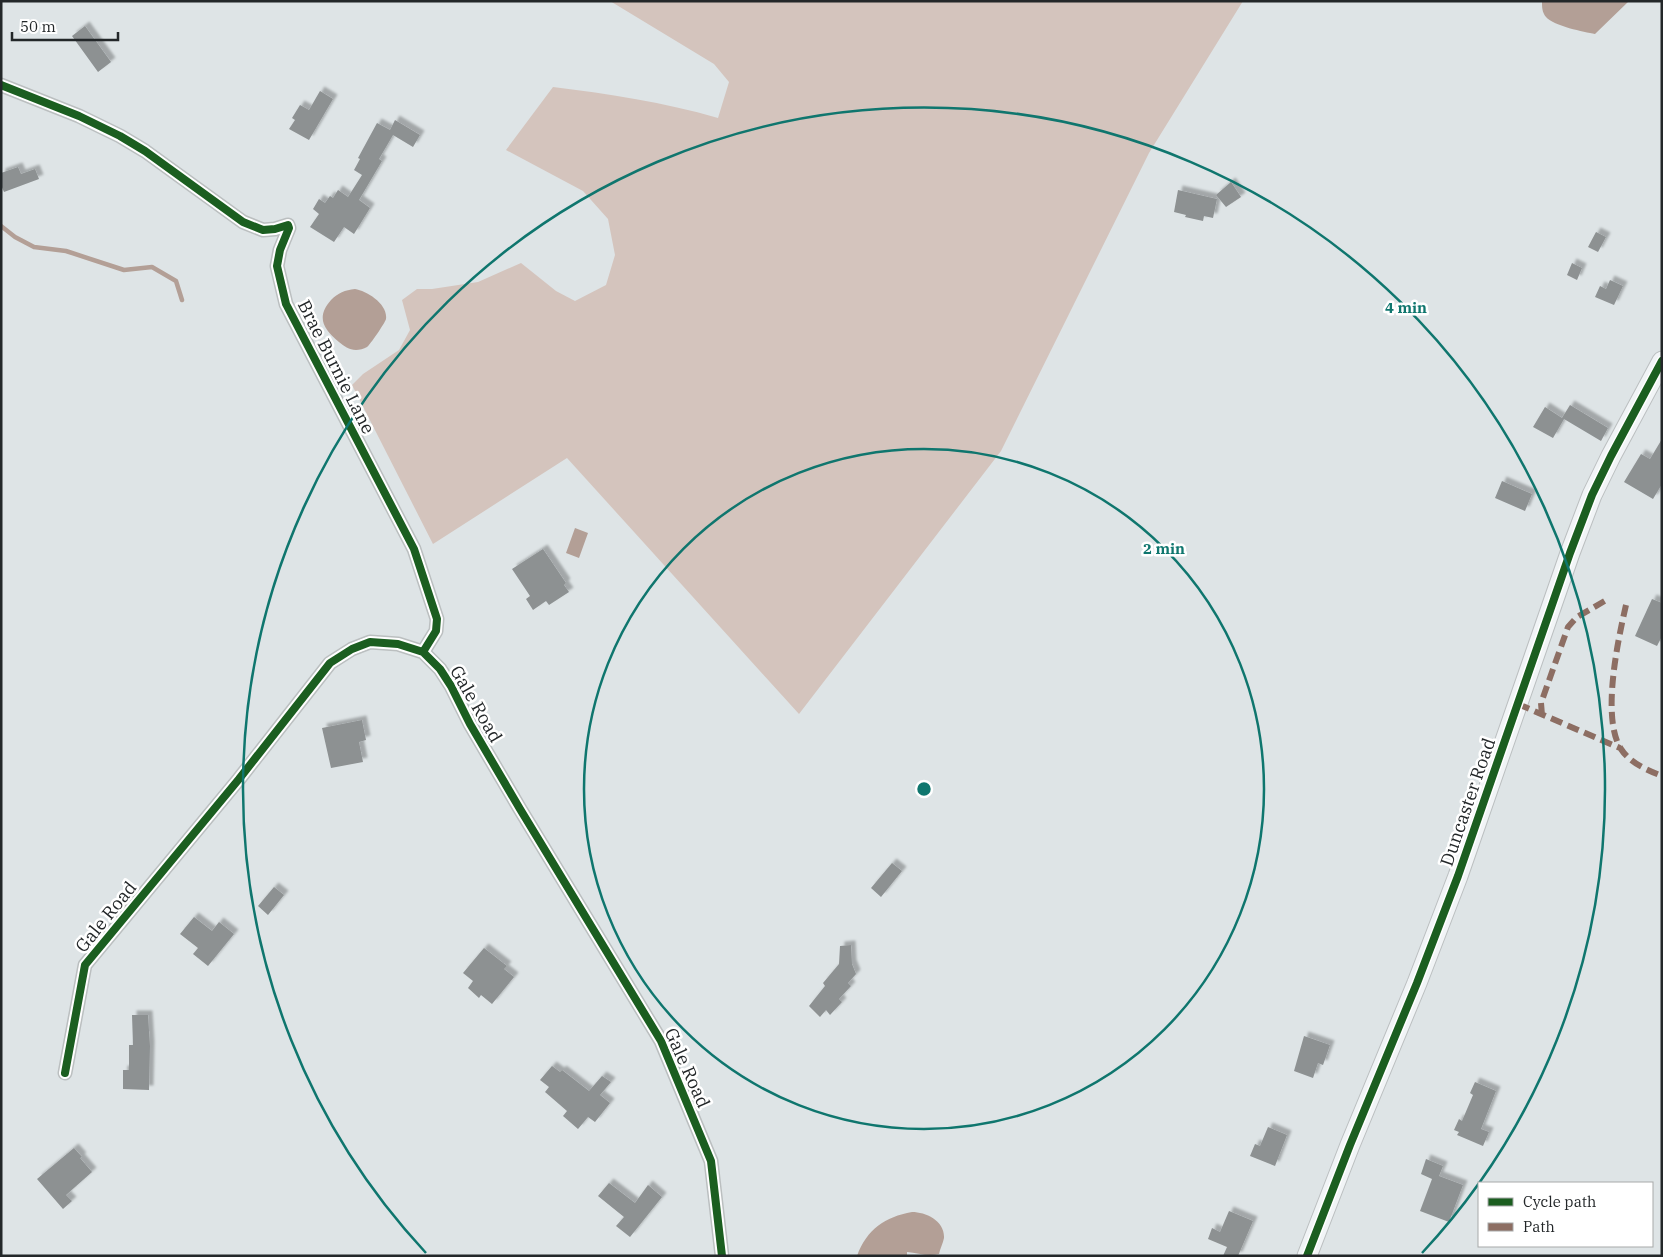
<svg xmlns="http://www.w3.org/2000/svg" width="1663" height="1257" font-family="'IBM Plex Serif',serif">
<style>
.forest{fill:#d4c4bd}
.water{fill:#b39f96}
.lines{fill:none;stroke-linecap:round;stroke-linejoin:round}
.stream{stroke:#b39f96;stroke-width:4.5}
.building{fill:#8d9192;filter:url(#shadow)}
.street-casing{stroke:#bbbfc0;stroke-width:15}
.secondary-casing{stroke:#bbbfc0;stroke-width:21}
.street{stroke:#fafbfb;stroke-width:12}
.secondary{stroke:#f1f4f6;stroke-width:19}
.quiet{stroke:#8d6e63;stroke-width:6;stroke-dasharray:12 6;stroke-linecap:butt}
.cycleway-casing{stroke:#fff;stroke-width:11}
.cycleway{stroke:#1b5e20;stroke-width:8}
.ring{fill:none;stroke:#0f766e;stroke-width:2.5}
.labels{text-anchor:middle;stroke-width:5;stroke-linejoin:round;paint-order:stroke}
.street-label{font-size:18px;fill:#232729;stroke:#fff}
.centre{fill:#0f766e;stroke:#fff;stroke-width:2.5}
.ring-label{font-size:15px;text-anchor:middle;font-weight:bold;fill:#0f766e;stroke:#fff;stroke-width:5;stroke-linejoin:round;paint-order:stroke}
</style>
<defs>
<filter id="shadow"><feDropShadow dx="4.5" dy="-4.5" stdDeviation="1" flood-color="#0004"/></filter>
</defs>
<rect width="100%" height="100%" fill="#dee4e6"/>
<path class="forest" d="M610,1h633l-94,152 -148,298 -202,263 -232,-256 -134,86 -81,-159 11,-11 36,-24 11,-20 -8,-30 15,-11h15l46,-7 43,-19 35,28 19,10 31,-16 9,-30 -7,-36 -25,-28 -77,-41 47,-63c57,7 110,15 165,31l11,-36 -15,-18z"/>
<path class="water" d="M1539,1h90l-34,33c-11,-2 -41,-8 -49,-17 -4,-5 -4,-10 -4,-15z
M355,289c12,2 33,15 31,30 -1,4 -16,26 -19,28 -3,2 -8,3 -11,3 -7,0 -12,-4 -17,-8 -16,-13 -23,-25 -8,-42 7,-7 14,-10 24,-11z
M575,528l13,5 -9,25 -13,-5z
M912,1212c14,0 33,9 32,26 -1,5 -4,11 -5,16 -11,3 -21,-1 -32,-2v4h-50c10,-27 28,-39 55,-44z"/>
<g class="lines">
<path class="stream" d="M1,226l14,11 19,10 32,4 58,19 28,-3 24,14 6,19"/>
</g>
<path class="building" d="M85,26l26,36 -13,10 -26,-36z
M320,91l13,8 -24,41 -20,-11 6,-9 -3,-2 8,-13 9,5z
M395,120l25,15 -7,12 -20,-12 -14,24 3,2 -23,39 11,8 -16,26 -10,-7 -10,15 -24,-15 9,-13 -6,-5 6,-10 6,4 5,-7 3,2 5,-8 10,7 14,-22 -8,-5 6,-11 -2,-1 19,-35 13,7z
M18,167l3,7 14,-5 4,10 -35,13 -3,-7v-12z
M1231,182l10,15 -15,10 -10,-12z
M1178,190l39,9 -4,19 -9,-2 -1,5 -18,-4 1,-2 -12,-3z
M1596,232l10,5 -8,15 -10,-5z
M1572,263l10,5 -5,12 -10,-5z
M1610,280l13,6 -9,19 -19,-8 5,-11 6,3z
M1570,405l38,23 -7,13 -37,-22 -11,19 -20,-11 12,-20 17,11z
M1662,439v45l-9,15 -29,-17 17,-28 9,5z
M1502,481l30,13 -7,17 -30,-13z
M543,549l23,34 -2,2 5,7 -20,13 -3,-4 -13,9 -7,-11 4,-3 -18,-27z
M1652,599l10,4v33l-5,10 -22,-10z
M362,720l4,20 -7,2 4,20 -32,6 -9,-40z
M892,863l10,8 -21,26 -10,-9z
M274,887l10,8 -16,20 -10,-9z
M194,917l18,14 7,-9 15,12 -26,32 -15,-12 5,-6 -18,-14z
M851,945l1,19 4,10 -8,9 3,3 -12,13 3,3 -12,13 -4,-5 -6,7 -11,-11 16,-20 -2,-3 16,-19 1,-18z
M484,948l23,18 -3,3 10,8 -22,27 -11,-9 -2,3 -11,-10 5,-7 -10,-8z
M132,1015h16l2,31 -1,44 -26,-1v-19h6v-25h4z
M1304,1036l26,9 -7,20 -5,-2 -5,15 -19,-7z
M552,1066l8,6 2,-2 27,21 13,-15 9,6 -11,13 10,8 -15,19 -7,-5 -10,12 -15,-13 4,-5 -22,-19 4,-5 -9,-7z
M1475,1082l21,9 -15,38 8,3 -6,14 -26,-11 2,-3 -5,-2 5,-11 3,2 11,-26 -3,-2z
M1268,1127l19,8 -12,31 -25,-10 5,-12 5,2z
M74,1148l8,9 -2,1 12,14 -26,23 6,6 -9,8 -26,-30z
M1426,1159l17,7 -4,10 24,9 -14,37 -29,-11 12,-32 -11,-5z
M609,1183l26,20 13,-18 14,12 -32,40 -14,-11 8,-9 -26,-21z
M1229,1211l24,10 -15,35h-15l4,-9 -19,-8 4,-11 8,4z"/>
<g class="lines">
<defs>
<path id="street" d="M1,85l78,31 41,20 25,15 98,71 20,8 12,-1 13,-4 1,3 -9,22 -3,16 9,38 128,245 23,70 -1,12 -13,21
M65,1073l20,-108 154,-186 91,-116 22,-14 18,-7 28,2 25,8 17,17 11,17 19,38 50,85 141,232 50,120 11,95"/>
<path id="secondary" d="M1307,1256l43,-111 67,-162 41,-107 112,-323 22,-58 19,-39 51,-95"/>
</defs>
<use href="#street" class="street-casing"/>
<use href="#secondary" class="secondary-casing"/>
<use href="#street" class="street"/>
<use href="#secondary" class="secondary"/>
<path class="quiet" d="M1626,605c-8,35 -25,113 -5,144 9,14 26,21 41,27
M1518,704l102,44
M1542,715l-1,-12 27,-76 9,-10 31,-18"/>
<defs>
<path id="cycleway" d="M1,85l78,31 41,20 25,15 98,71 20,8 12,-1 13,-4 1,3 -9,22 -3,16 9,38 128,245 23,70 -1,12 -13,21
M65,1073l20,-108 154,-186 91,-116 22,-14 18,-7 28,2 25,8 17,17 11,17 19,38 50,85 141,232 50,120 11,95
M1307,1256l43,-111 67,-162 41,-107 112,-323 22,-58 19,-39 51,-95"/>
</defs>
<use href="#cycleway" class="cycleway-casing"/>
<use href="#cycleway" class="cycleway"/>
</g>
<g class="ring">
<circle cx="924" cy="789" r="340"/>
<path d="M426 1253A681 681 0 1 1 1422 1253"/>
</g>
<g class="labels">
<g class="street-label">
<text transform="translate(336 367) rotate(63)" y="6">Brae Burnie Lane</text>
<text transform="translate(476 704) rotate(60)" y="6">Gale Road</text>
<text transform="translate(1468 802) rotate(-71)" y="6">Duncaster Road</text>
<text transform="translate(106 917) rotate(-51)" y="6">Gale Road</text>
<text transform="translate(687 1068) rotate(66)" y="6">Gale Road</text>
</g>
</g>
<circle cx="924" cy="789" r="8" class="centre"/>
<g class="ring-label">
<text x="1406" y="313">4 min</text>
<text x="1164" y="554">2 min</text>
</g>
<rect width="1663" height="1257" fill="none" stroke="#232729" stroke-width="5"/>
<rect x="1478" y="1182" width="175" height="65" fill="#ffffff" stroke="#a7a9a9"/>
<rect x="1488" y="1198" width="25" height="8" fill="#1b5e20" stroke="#a7a9a9"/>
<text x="1523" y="1207" font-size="15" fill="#232729">Cycle path</text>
<rect x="1488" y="1223" width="25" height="8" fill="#8d6e63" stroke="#a7a9a9"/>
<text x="1523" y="1232" font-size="15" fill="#232729">Path</text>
<path d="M12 32v8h106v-8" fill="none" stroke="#232729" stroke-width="2.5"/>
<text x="20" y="32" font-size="15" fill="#232729" stroke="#ffffff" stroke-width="4" paint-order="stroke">50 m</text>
</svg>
